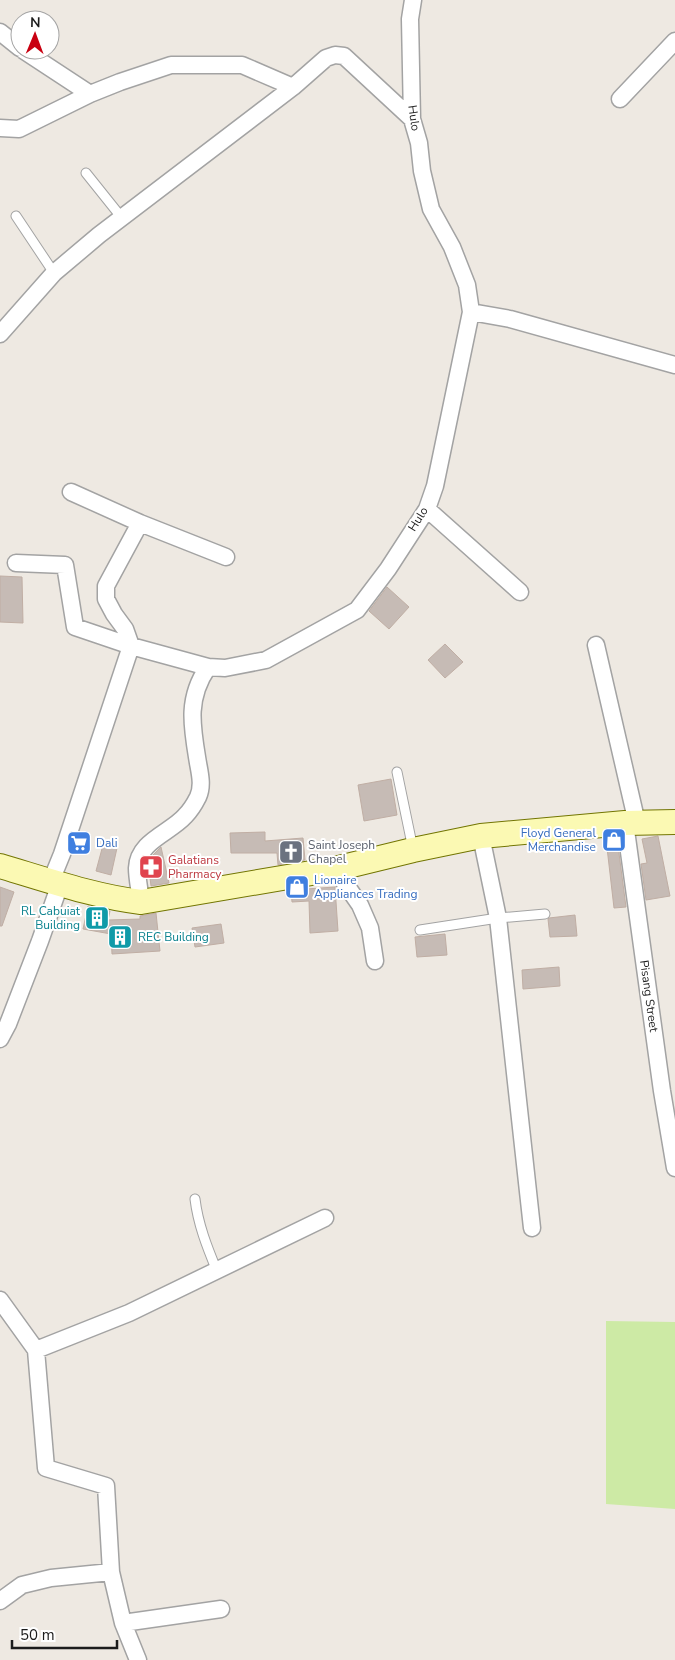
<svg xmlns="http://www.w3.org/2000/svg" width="675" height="1660" font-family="'Nunito Sans',sans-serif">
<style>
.grass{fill:#cdeaa5}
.building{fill:#c6bbb5;stroke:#c0aea4}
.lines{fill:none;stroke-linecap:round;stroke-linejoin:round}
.service-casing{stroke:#a3a3a3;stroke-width:11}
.minor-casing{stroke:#a3a3a3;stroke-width:19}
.secondary-casing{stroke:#727502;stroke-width:26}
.service{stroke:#fff;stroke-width:9}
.minor{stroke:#fff;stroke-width:16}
.secondary{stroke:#fbf9b3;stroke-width:24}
.labels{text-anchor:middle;stroke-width:4;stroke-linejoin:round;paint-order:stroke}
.street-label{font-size:12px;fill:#1c1c1c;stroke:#fff}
.shop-label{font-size:12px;fill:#366cbe;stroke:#fff;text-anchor:start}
.worship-label{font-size:12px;fill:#5b616d;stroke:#fff;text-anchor:start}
.health-label{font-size:12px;fill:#be3a42;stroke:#fff;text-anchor:start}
.culture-label{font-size:12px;fill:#0d838f;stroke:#fff;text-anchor:end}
</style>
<rect width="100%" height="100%" fill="#eee9e2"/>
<path class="grass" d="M606,1321l69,1v187l-69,-5z"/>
<path class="building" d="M0,576l22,1 1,46 -23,-1z
M387,587l22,20 -20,22 -20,-18z
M445,644l18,18 -18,16 -17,-18z
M391,779l6,36 -33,6 -6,-36z
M265,832v9l38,-3 2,22 -27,5 -1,-12h-46l-1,-20z
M658,836l12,60 -24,4 -5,-36 6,-1 -5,-24z
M617,838l9,69 -12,1 -8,-69z
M103,845l14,3 -6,27 -15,-4z
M161,847l8,36 -18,3 -3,-24 3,-5z
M0,887l14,5 -12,34h-2z
M335,887l3,44 -28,2 -1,-32 -17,1 -1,-12z
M88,906l22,5 -2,9 32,-1v-3l16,-3 4,38 -48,3 -1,-20 -28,-5z
M575,915l2,21 -27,1 -2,-18 1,-1z
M221,924l3,19 -29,4 -3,-19z
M445,934l2,21 -30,2 -2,-20z
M559,967l1,19 -37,3 -1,-19z"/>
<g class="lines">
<defs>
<path id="service" d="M86,173l36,45
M16,216l38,57
M397,772l16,77
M420,930l78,-12 47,-4
M195,1199c3,25 12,48 22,72"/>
<path id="minor" d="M0,32l20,16
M23,50l67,44
M620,99l55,-58
M0,128l19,1 71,-35 30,-12 51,-17h71l51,22
M471,312l39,7 165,46
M0,334l54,-61 45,-38 194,-148 33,-29 9,-3 9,1 68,63
M71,492l69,31
M427,509l93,83
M16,563l49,2 10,62 56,19 -69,208 -11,27
M596,645l41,178
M208,667l-77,-21 -6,-17 -11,-15 -8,-15v-13l34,-63 86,34
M625,823l37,268 13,77
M481,836l17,82 34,310
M335,869l25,36 10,23 5,33
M141,902c-1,-11 -4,-23 -4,-34 1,-27 33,-35 48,-52 5,-5 10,-13 13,-19 5,-11 2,-23 0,-34 -6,-36 -12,-64 10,-96l17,1 41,-8 91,-50 31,-41 39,-60 8,-23 36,-174 -4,-27 -15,-38 -21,-38 -9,-38 -3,-28 -7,-24 -2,-100 3,-19
M0,1039l8,-15 32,-83 20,-57
M0,1300l36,50 93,-37 196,-95
M36,1350l10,118 60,18 5,86 12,51 15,37
M0,1601l22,-16 29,-7 60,-6
M123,1623l98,-14"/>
<path id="secondary" d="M0,866c44,13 96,31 141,36l194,-33 78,-19 68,-14 144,-13 50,-1"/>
</defs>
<use href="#service" class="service-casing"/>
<use href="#minor" class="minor-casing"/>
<use href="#secondary" class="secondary-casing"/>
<use href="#service" class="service"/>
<use href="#minor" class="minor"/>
<use href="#secondary" class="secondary"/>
</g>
<defs>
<symbol id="shop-square" viewBox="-11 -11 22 22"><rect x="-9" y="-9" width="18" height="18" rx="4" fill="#3f7fe0" stroke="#fff"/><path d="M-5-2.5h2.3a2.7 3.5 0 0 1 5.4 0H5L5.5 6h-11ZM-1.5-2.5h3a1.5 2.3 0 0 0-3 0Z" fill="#fff"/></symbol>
<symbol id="supermarket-square" viewBox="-11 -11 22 22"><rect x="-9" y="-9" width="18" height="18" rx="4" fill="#3f7fe0" stroke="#fff"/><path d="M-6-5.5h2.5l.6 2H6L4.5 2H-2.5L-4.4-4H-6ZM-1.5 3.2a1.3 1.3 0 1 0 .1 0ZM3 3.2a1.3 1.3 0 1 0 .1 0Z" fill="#fff"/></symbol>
<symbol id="church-square" viewBox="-11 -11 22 22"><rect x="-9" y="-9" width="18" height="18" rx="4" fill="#6b7280" stroke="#fff"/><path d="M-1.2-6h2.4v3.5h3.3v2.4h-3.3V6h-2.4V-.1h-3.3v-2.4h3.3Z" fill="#fff"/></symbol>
<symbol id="pharmacy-square" viewBox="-11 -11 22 22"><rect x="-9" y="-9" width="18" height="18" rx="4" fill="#e0444e" stroke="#fff"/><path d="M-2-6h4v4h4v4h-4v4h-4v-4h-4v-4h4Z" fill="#fff"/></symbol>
<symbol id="building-square" viewBox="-11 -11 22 22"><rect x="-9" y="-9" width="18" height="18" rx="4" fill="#0f9aa8" stroke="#fff"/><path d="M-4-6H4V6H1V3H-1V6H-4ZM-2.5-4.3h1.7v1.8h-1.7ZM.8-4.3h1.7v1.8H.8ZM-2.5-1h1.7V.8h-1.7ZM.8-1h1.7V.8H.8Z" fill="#fff"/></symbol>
</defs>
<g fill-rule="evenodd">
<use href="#shop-square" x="600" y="826" width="28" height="28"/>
<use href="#supermarket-square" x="65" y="829" width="28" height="28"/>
<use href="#church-square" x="277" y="838" width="28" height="28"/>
<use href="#pharmacy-square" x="137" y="853" width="28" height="28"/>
<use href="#shop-square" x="283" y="873" width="28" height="28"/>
<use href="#building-square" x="83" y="904" width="28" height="28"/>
<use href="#building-square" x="106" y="923" width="28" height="28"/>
</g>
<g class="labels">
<g class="street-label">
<text transform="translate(414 118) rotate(82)" y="4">Hulo</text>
<text transform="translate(418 519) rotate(-58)" y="4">Hulo</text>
<text transform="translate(649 996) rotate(82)" y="4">Pisang Street</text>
</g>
<g class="shop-label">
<text x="596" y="837" text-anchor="end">Floyd General<tspan x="596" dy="14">Merchandise</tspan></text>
<text x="96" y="847">Dali</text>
<text x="314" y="884">Lionaire<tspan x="314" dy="14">Appliances Trading</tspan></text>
</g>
<g class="worship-label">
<text x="308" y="849">Saint Joseph<tspan x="308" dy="14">Chapel</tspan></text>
</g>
<g class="health-label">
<text x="168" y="864">Galatians<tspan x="168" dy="14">Pharmacy</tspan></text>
</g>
<g class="culture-label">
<text x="80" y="915">RL Cabuiat<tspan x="80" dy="14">Building</tspan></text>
<text x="138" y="941" text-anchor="start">REC Building</text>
</g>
</g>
<g transform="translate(35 35) rotate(1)"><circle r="24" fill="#ffffff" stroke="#a4a4a4"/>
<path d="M0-4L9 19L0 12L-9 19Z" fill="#c90011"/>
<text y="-8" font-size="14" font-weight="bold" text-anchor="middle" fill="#1c1c1c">N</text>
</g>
<path d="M12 1640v8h105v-8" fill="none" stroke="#1c1c1c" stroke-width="2.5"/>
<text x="20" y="1640" font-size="15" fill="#1c1c1c" stroke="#ffffff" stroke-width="4" paint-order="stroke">50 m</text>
</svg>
